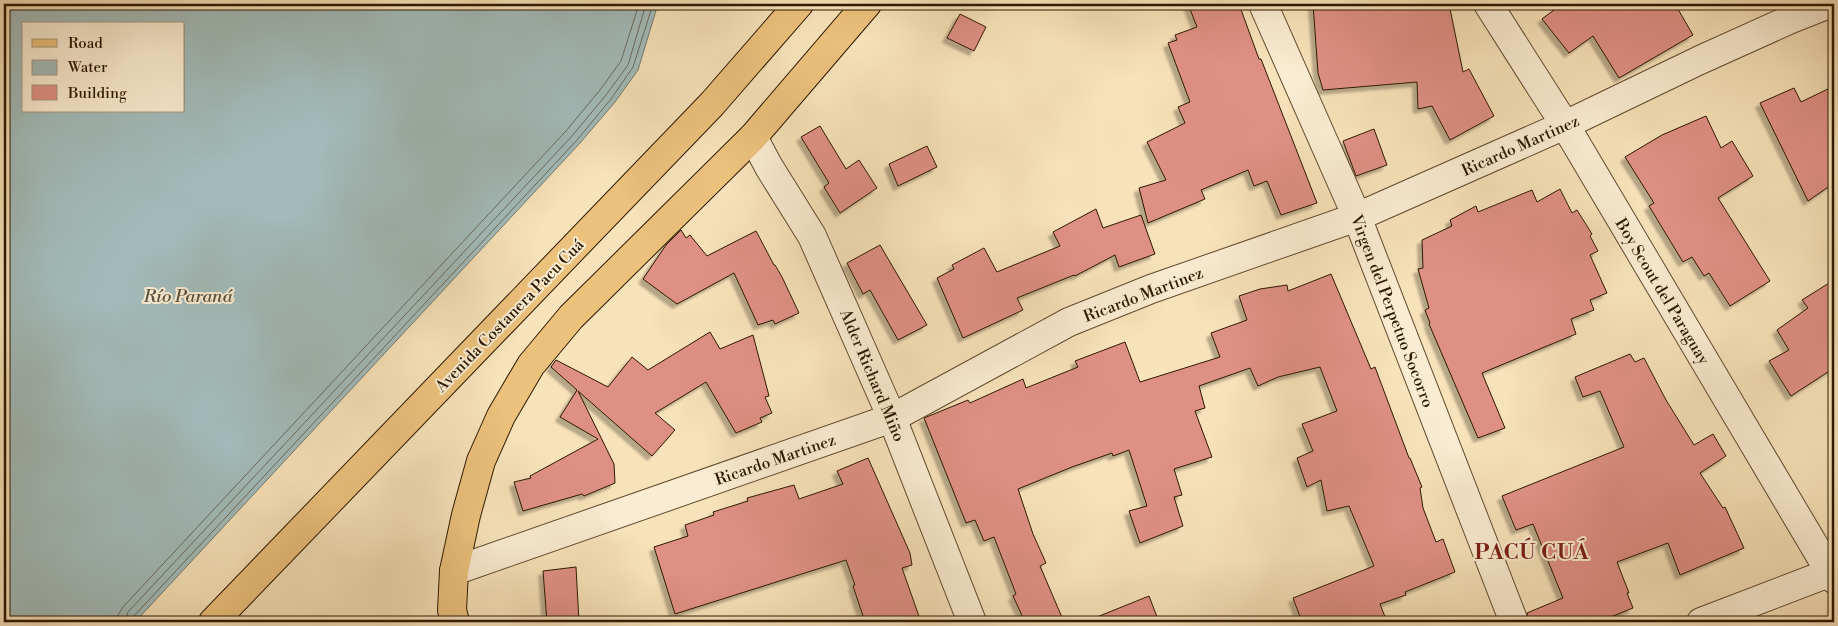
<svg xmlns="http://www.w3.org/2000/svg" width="1838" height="626" font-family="'Libre Bodoni',serif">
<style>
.water{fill:#a2bbba;stroke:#737a70;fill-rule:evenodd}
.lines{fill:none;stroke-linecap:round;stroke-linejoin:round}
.shore{stroke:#686a5d;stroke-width:1}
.building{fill:#df9085;stroke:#2d1800;filter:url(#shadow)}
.minor-casing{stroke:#604a2e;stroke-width:30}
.major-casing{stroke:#2d1800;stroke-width:30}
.minor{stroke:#faecd2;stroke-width:28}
.major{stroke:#ecc17c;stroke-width:28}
.labels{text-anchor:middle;stroke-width:4;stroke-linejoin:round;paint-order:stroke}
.street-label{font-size:16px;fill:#2d1800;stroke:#faecd2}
.water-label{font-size:18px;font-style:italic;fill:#565141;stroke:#faecd2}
.district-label{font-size:21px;font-weight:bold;letter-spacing:1px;fill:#7a1f14;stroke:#faecd2}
</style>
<defs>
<filter id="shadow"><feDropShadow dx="-4.5" dy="4.5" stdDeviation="1" flood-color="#0004"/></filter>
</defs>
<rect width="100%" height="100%" fill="#f7e2b9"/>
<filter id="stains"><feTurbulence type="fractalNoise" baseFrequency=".004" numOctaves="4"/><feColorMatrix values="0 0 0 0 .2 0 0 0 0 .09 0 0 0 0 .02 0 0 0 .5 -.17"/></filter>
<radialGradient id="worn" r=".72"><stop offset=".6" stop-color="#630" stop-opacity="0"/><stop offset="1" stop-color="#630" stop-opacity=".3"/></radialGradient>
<path class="water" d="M4,4h654l-20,66 -23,32 -35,41 -445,479h-131zM24,24h160v87h-160z"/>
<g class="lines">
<path class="shore" d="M117,622l1,-7 5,-8 443,-476 34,-41 21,-29 18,-57
M125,622l3,-10 444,-476 34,-41 22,-30 18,-61
M131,622l2,-5 444,-477 34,-41 22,-32 20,-63"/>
</g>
<path class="building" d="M1188,4h51l20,55h2l56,144 -36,12 -14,-34 -13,5 -6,-16 -47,20 4,9 -57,24 -9,-35 27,-8 -19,-38 38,-19 -7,-16 12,-5 -22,-59 9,-3 -2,-5 22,-8z
M1313,4h136l14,68 6,-3 25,47 -44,24 -18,-34 -14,3 -1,-27 -94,8 -5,-17z
M1562,4h113l18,31 -74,43 -26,-42 -24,17 -27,-34z
M960,14l26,13 -12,24 -27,-13z
M1834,86v97l-26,18 -48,-98 34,-15 7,14z
M1706,116l15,32 11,-7 21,35 -35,22 52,83 -40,25 -21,-33 -5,3 -12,-19 -9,5 -34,-56 5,-3 -29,-46 37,-22z
M820,126l26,43 13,-9 18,28 -37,25 -16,-26 5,-4 -28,-46z
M1374,129l13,36 -31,11 -13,-35z
M927,146l10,21 -39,19 -9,-22z
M1560,189l12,24 5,-3 15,24 -2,2 8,15 -8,4 17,38 -17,7 4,10 -23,9 5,15 -94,39 23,55 -27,10 -49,-114 1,-1 -5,-13 4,-2 -11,-39 5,-1 -1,-28 30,-14 -2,-6 26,-14 2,6 54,-22 5,12z
M1096,209l7,19 38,-13 14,39 -36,13 -4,-12 -40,21 -1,-1 -57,23 6,12 -60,28 -26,-60 17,-9 -2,-4 32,-17 13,24 63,-26 -7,-14z
M681,230l5,8 4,-3 17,21 49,-25 18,34h1l7,12 17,36 -24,11 -2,-4 -15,5 -24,-52 -57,31 -34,-25 23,-34z
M880,245l47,80 -29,15 -28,-50 -7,4 -16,-31z
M1331,274l40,95 4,-2 34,91h1l12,29 -2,1 3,20 13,34 7,-3 12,33 -50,20 1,3 -26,9 7,18h-85l-9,-24 81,-32 -25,-60 -22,5 -6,-31 -14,7 -10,-29 16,-7 -11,-27 35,-13 -17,-44 -42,10 -20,9 -8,-18 -51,18 6,22 -10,3 17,46 -38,12 8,26 -8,2 9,29 -43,17 -11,-32 18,-5 -18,-56 -16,6 -1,-3 -40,14 -54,22 15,45 13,29 -6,3 24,56h-39l-12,-26 3,-2 -22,-57 -10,4 -9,-21 -9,3 -42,-105 44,-18 2,3 53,-24 3,9 52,-21 -3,-6 50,-19 15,40 80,-25 -9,-24 36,-13 -8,-24 21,-7 27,-4 1,6z
M1834,280v88l-43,28 -22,-35 20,-11 -12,-20 31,-22 -6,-8z
M710,332l10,17 33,-14 16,61 -4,1 7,16 -12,5 2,4 -26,11 -30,-51 -51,31 20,17 -23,26 -74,-65 36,73 1,19 -31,13 -2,-2 -59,17 -9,-29 17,-4 -1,-2 68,-37 -38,-22 17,-27 -26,-23 5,-7 52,27 24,-30 16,13z
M1630,354l5,8 9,-4 22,42 28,45 19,-11 13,22 -26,17 23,35 2,-1 19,41 -64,27 -12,-32 -51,19 12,31h-2l6,15 -35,14h-69l-2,-9 36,-15 -30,-74 -17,6 -14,-34 122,-49 -24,-56 -17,6 -8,-20z
M868,458l42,95 2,12 -10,3 19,54h-56l-12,-36 2,-1 -9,-25 -171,54 -21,-67 34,-11 -3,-11 29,-10 -1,-3 35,-11 -1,-3 47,-13 5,14 44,-15 -6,-13z
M576,567l3,55h-32l-4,-51z
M1149,596l10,26h-72v-1z"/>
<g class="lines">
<defs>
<path id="minor" d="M1263,4l94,213 157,405
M1488,4l77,121 269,454
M753,137l16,30 43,69 80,182 80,204
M454,571l438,-153 177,-96 82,-33 206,-72 208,-92 135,-65 91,-41 38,-15
M1701,622l133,-51"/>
<path id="major" d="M213,622l499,-518 87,-100
M455,622l-3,-12 2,-39 12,-56 15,-54 20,-45 30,-51 40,-48 182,-180 114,-133"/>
</defs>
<use href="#minor" class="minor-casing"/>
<use href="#major" class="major-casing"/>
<use href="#minor" class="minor"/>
<use href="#major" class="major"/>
</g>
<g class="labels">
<g class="street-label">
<text transform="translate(1520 145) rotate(-24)" y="6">Ricardo Martinez</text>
<text transform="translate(1663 291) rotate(59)" y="6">Boy Scout del Paraguay</text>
<text transform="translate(1143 294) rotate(-21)" y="6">Ricardo Martinez</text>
<text transform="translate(1393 311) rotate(69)" y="6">Virgen del Perpetuo Socorro</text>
<text transform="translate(509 315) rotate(-46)" y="6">Avenida Costanera Pacu Cuá</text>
<text transform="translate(873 375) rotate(67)" y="6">Alder Richard Miño</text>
<text transform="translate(775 459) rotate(-19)" y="6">Ricardo Martinez</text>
</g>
<g class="water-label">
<text x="188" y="302">Río Paraná</text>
</g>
<g class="district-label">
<text x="1532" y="559">PACÚ CUÁ</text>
</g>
</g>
<rect width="1838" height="626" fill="none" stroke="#f7e2b9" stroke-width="20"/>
<rect x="5" y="5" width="1828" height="616" fill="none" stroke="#2d1800" stroke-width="2.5"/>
<rect x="10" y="10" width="1818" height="606" fill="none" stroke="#2d1800"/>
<rect x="22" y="22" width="162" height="90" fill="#faecd2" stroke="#a8977e"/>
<rect x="32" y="39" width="25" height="8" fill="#ecc17c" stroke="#a8977e"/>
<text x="68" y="48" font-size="15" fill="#2d1800">Road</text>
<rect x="32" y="60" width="25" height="15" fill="#a2bbba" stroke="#a8977e"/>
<text x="68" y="72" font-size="15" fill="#2d1800">Water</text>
<rect x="32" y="85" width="25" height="15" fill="#df9085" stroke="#a8977e"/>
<text x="68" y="98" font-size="15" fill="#2d1800">Building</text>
<rect width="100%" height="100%" filter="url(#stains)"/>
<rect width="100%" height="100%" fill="url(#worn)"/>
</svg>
